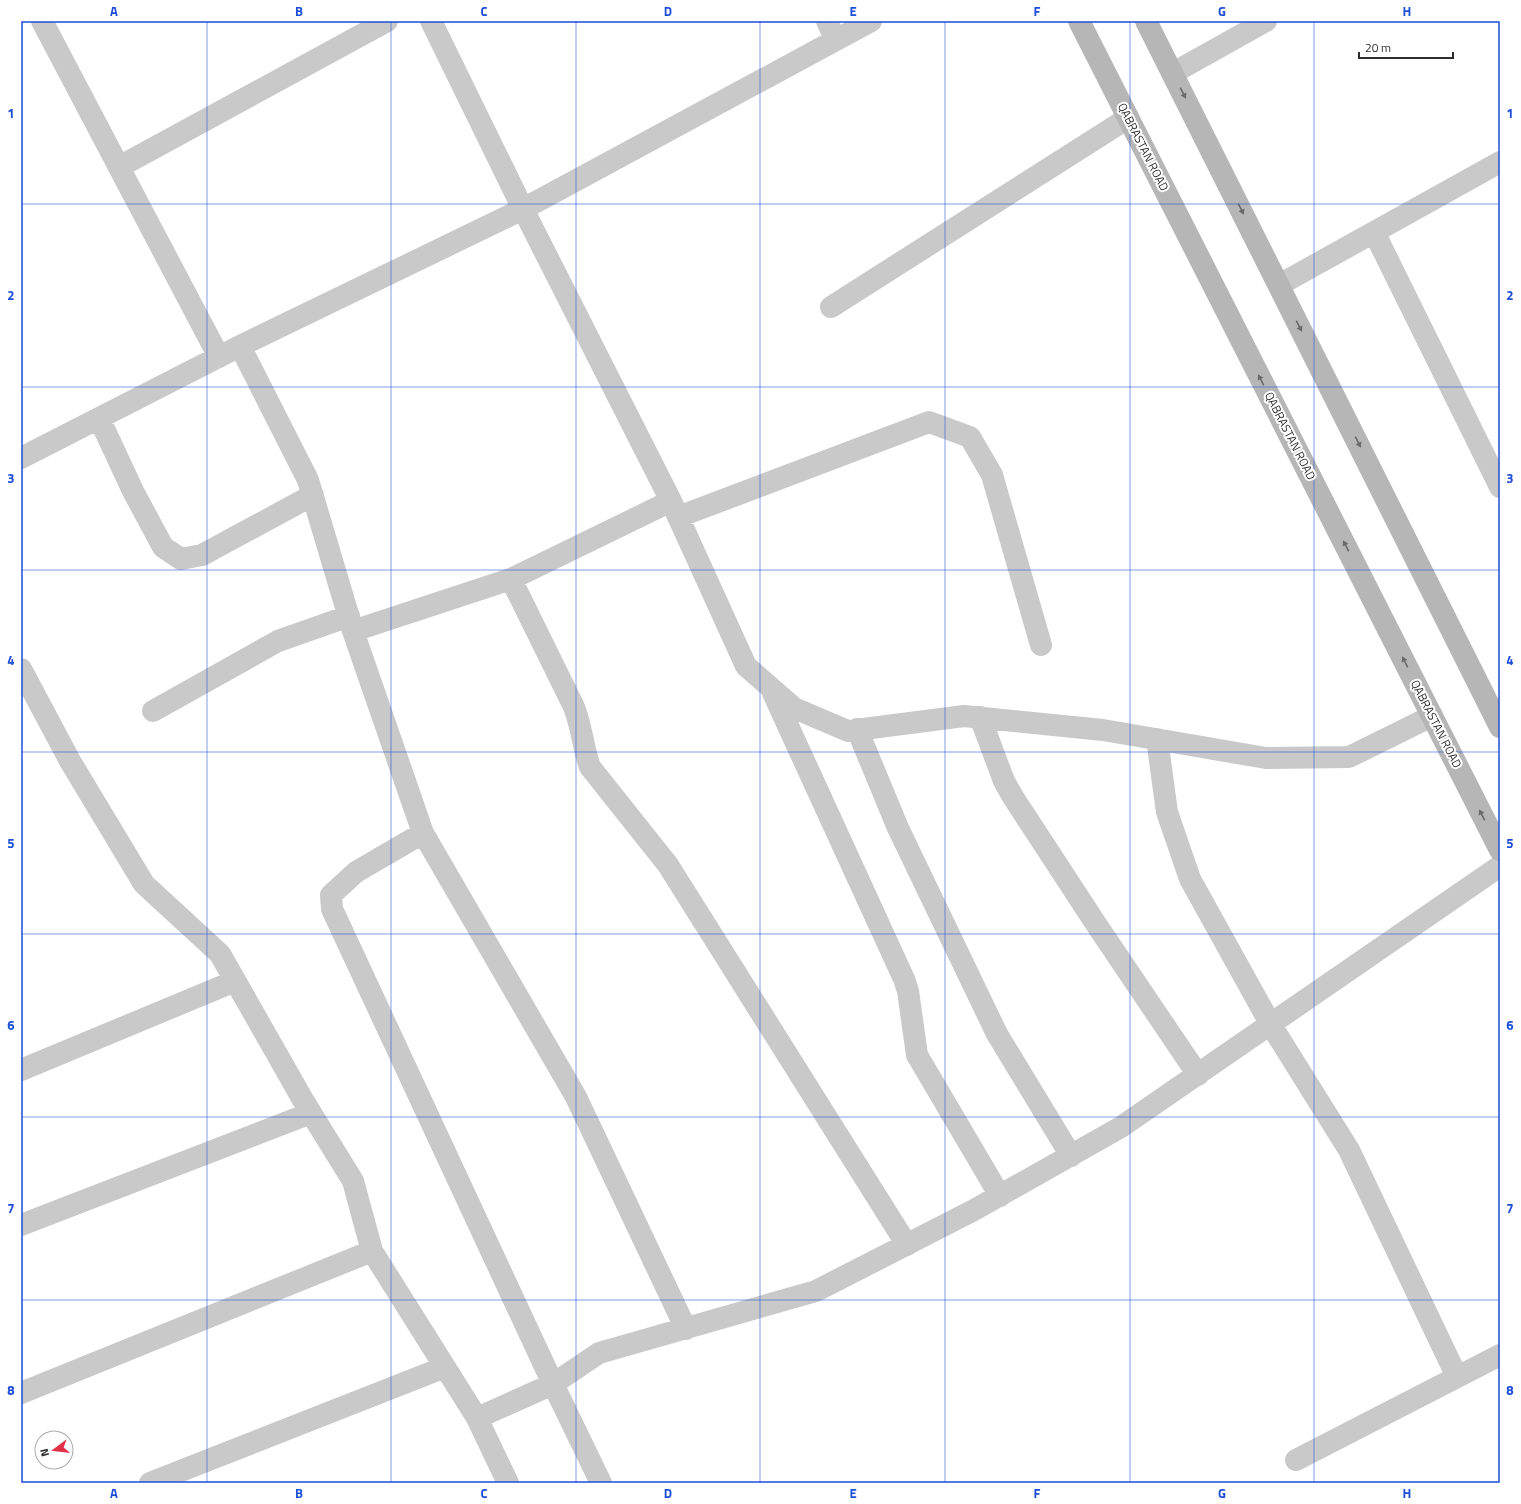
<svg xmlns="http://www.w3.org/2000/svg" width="1521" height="1504" font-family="'Titillium Web',sans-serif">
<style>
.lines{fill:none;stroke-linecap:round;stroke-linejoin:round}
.street{stroke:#c9c9c9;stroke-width:22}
.secondary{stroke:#b6b6b6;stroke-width:22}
.oneway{fill:#6a6a6a}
.grid{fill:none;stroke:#1d4ed8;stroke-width:1;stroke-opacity:0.55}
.labels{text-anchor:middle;stroke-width:4;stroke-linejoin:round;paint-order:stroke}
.street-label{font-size:12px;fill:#2c2c2c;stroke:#fff}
.neatline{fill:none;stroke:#1d4ed8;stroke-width:1.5}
.grid-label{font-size:13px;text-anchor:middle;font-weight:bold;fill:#1d4ed8}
</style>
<rect width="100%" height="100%" fill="#fff"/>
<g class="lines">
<path class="street" d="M42,21l177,336
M431,21l92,188 148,292 75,165 48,42 54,23 116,-15 139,14 163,28 83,-1 83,-41
M827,21l8,18
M1173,73l93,-52
M119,167l268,-146
M1374,232l126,255
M1279,285l221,-123
M831,307l297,-189
M240,346l68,134 45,151 70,202 153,264 110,232
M99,418l34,73 30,56 18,12 21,-4 111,-60
M21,458l219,-112 283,-137 348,-188
M678,517l251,-95 41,15 22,38 49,170
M511,579l63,128c8,20 9,41 16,60l78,98 239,380
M353,631l158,-52 160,-78
M21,669l49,92 74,123 76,70 83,146 50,81 19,70 105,167 31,65
M773,693l131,286 4,12 9,64 83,141
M153,711l125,-70 71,-25
M980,717l24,64 9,16 85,130 100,148
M857,729l41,99 99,206 74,122
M1157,739l10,73 23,67 81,146 78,125 108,227
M423,833l-67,39 -25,23 1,14 221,475 48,99
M21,1070l214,-89
M21,1225l290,-112
M21,1393l351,-142
M477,1418l76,-34 46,-31 217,-62 158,-81 147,-83 379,-261
M1296,1460l204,-105
M150,1483l295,-116"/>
<path class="secondary" d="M1079,21l421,829
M1146,21l354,706"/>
</g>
<defs><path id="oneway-solid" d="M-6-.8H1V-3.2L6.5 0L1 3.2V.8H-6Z"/></defs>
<g class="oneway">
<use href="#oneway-solid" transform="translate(1183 93) rotate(63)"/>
<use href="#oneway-solid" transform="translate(1241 209) rotate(63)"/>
<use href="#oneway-solid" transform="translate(1299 326) rotate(63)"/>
<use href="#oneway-solid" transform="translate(1261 380) rotate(-117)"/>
<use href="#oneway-solid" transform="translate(1358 442) rotate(63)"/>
<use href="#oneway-solid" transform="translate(1346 546) rotate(-117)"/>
<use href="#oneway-solid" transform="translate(1405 662) rotate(-117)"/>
<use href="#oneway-solid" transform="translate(1482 815) rotate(-117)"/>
</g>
<path class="grid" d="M207,21v1462M391,21v1462M576,21v1462M760,21v1462M945,21v1462M1130,21v1462M1314,21v1462M21,204h1479M21,387h1479M21,570h1479M21,752h1479M21,934h1479M21,1117h1479M21,1300h1479"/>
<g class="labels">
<g class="street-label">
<text transform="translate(1143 147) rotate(63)" y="4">QABRASTAN ROAD</text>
<text transform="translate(1290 436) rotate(63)" y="4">QABRASTAN ROAD</text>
<text transform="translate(1436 724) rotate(63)" y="4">QABRASTAN ROAD</text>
</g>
</g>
<rect width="1521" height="1504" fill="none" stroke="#ffffff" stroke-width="44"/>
<g transform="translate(54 1450) rotate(255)"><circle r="19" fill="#ffffff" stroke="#ababab"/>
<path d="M0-3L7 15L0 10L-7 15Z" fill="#e03148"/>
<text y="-6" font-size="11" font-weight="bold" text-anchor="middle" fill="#2c2c2c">N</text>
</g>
<path d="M1359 52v6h94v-6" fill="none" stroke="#2c2c2c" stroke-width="2"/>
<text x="1365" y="52" font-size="12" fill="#2c2c2c" stroke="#ffffff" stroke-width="3" paint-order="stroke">20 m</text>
<rect x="22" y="22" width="1477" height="1460" class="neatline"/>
<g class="grid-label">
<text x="114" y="16">A</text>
<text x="299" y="16">B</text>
<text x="484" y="16">C</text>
<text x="668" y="16">D</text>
<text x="853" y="16">E</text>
<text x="1037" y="16">F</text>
<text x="1222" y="16">G</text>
<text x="1407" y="16">H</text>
<text x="11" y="118">1</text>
<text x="1510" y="118">1</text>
<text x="11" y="300">2</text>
<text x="1510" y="300">2</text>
<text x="11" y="483">3</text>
<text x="1510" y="483">3</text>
<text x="11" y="665">4</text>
<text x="1510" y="665">4</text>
<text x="11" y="848">5</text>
<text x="1510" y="848">5</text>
<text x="11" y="1030">6</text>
<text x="1510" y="1030">6</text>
<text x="11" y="1213">7</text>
<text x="1510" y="1213">7</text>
<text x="11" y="1395">8</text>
<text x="1510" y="1395">8</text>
<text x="114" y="1498">A</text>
<text x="299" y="1498">B</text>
<text x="484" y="1498">C</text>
<text x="668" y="1498">D</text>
<text x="853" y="1498">E</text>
<text x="1037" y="1498">F</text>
<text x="1222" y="1498">G</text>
<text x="1407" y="1498">H</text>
</g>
</svg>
